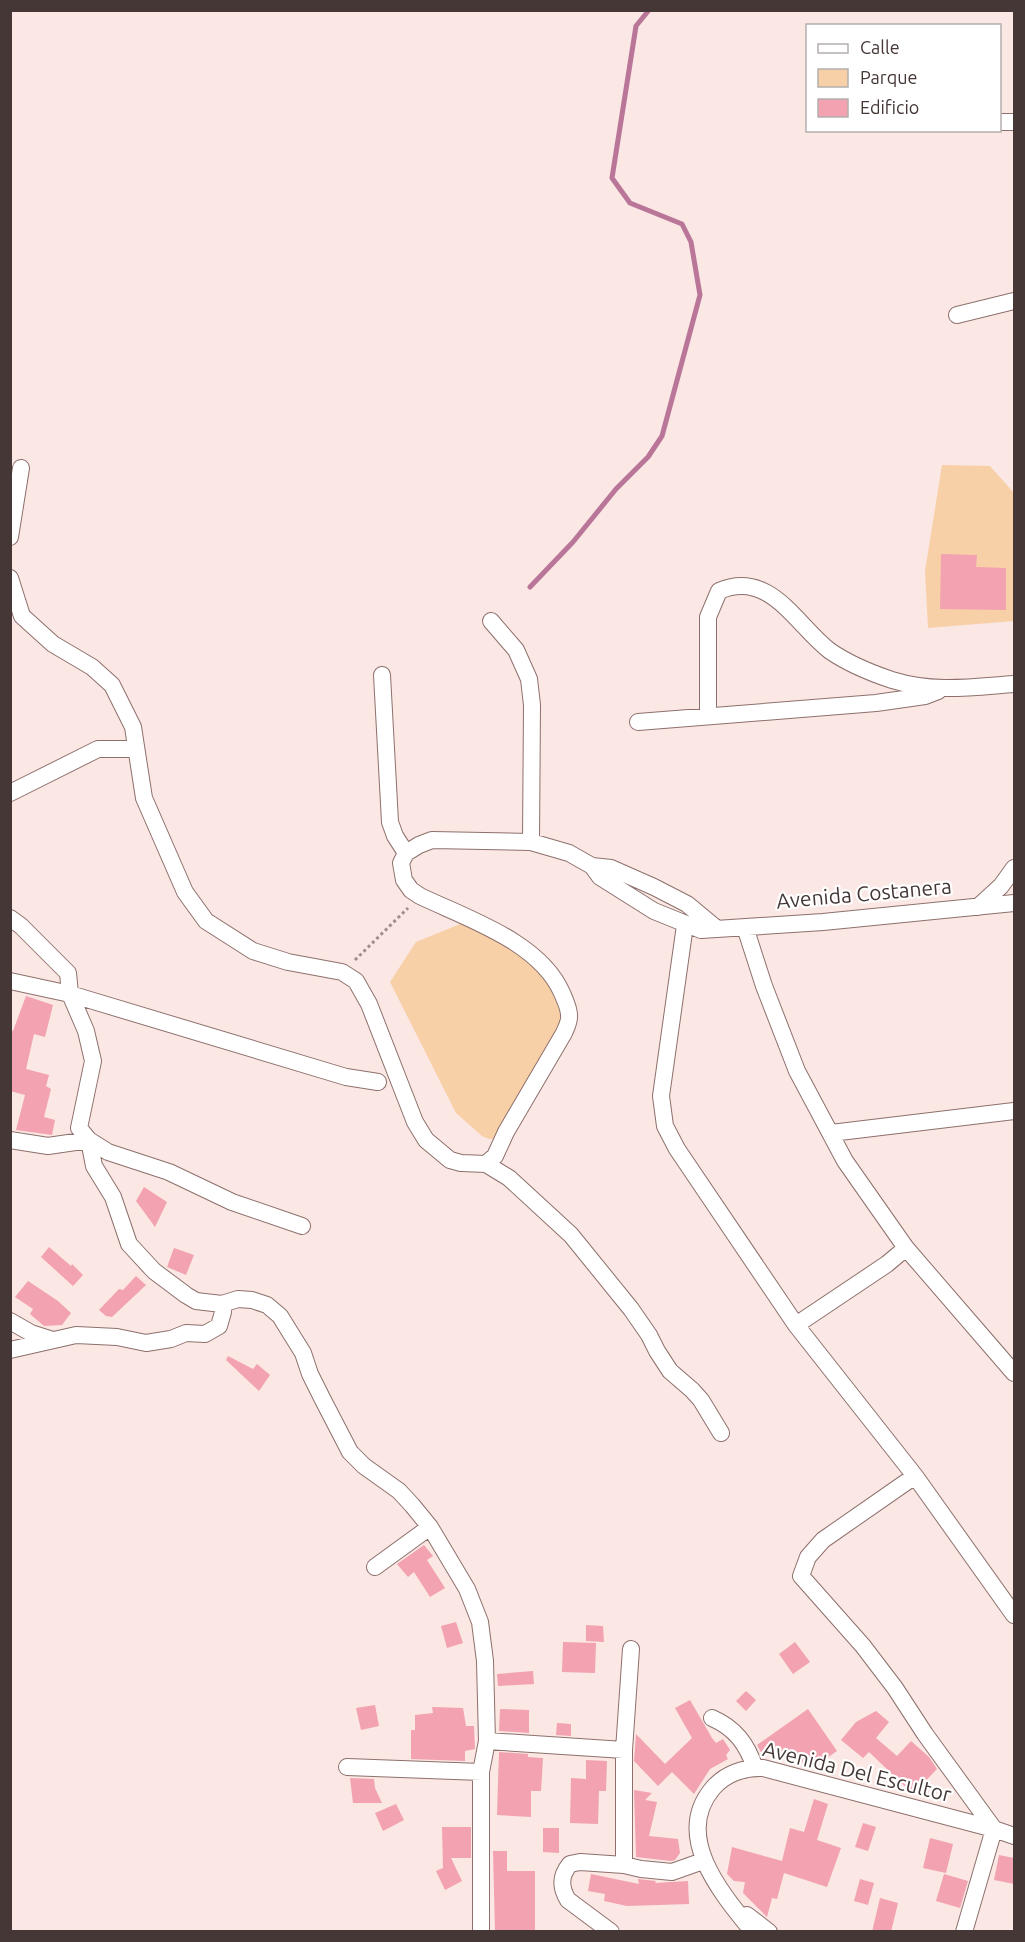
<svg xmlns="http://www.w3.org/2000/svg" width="1025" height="1942" font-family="Ubuntu,sans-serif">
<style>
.green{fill:#f8d0a7}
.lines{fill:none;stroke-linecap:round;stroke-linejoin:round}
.stream{stroke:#b97699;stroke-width:5}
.building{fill:#f2a2b1}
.minor-casing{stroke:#8d706c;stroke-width:18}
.path{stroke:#9f8f8c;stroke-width:3;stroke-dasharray:3 3;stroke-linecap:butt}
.minor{stroke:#fff;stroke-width:16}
.labels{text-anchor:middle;stroke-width:4.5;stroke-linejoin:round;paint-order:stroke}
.street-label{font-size:21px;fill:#443735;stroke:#fff}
</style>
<rect width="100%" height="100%" fill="#fbe7e4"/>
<path class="green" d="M942,465l48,1 24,27v128l-86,7 -3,-57z
M470,920l46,22 56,63 -75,134h-8l-7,-3 -26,-23 -66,-131 26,-40z"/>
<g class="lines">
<path class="stream" d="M530,587l43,-45 43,-53 32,-32 14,-21 38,-141 -9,-53 -9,-18 -52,-21 -18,-25 24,-152 13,-16"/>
</g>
<path class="building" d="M941,554l36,1 -1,12 30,1v42l-66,-1z
M26,996l27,9 -8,32 -11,-3 -8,35 23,6 -3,11 5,3 -7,28 11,3 -3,15 -36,-5 9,-35 -15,-4v-61l3,1z
M144,1187l23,15 -12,25 -19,-26z
M49,1247l22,19 1,-2 11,11 -10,11 -32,-29z
M174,1248l20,7 -8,20 -19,-8z
M136,1276l10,9 -34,32 -6,-1 -7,-6 20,-21 4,1z
M28,1281l30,20 13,12 -9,12 -18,1 -14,-12 3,-5 -18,-12z
M228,1356l25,13 4,-5 13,11 -11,16 -33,-31z
M424,1545l9,11 -6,4 18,28 -15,9 -16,-25 -6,5 -11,-13z
M456,1622l7,21 -16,5 -6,-22z
M586,1625l17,1 1,16 -18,-1z
M563,1642l33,1 -1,30 -33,-1z
M795,1642l15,20 -17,12 -14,-20z
M533,1671l1,13 -36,2 -1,-12z
M746,1691l10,9 -10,11 -10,-10z
M690,1700l22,38 4,5 7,-4 7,11 -4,5 2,4 -18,10 -16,25 -28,-28 6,6 -14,14 -24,-25 2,-27 29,30 27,-26 -17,-30z
M375,1705l4,21 -18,4 -5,-22z
M432,1707l31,1 3,18h8l1,23 -10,2v10l-54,-2v-29h4v-15l18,-2z
M500,1709l29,1v23l-30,-2z
M808,1709l29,42 -16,11 -22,1 -37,-9 -5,-9z
M876,1711l13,11 -13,16 21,18 14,-15 18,16 8,12 -24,25 -44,-42 -6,6 -22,-18 15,-18z
M557,1723l14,1v12l-15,-1z
M499,1752l29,2v3l15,1 -2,33h-10v26l-34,-2z
M586,1760l21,1 -1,30h-7l-1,33 -28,-1 1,-45 15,1z
M350,1778l24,1 1,9 7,15h-29z
M634,1790l18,3 -7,7 12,2 -8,34 29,3 2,14 -5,7 -4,1 -35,-4z
M814,1799l14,5 -11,36 24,8 -14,39 -43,-14 -7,26 -5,-1 -5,19 -24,-24 2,-11 -11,-1 -7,-7 5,-27 50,14 8,-33 14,4z
M396,1804l8,16 -21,11 -8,-18z
M863,1823l13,4 -8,24 -13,-4z
M442,1827h29v31h-20l11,23 -17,9 -9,-19 7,-3z
M543,1828h16v25l-16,-1z
M930,1838l23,6 -7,29 -23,-5z
M493,1851h14v20h28v61l-40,-1z
M999,1855l15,3v26l-20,-4z
M591,1874l48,10 -1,-5 18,2 -1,2 33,-2 1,23 -62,2 -23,-5 1,-7 -17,-3z
M944,1874l24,7 -8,27 -24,-7z
M860,1879l14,4 -6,22 -14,-4z
M880,1898l18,5 -7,29h-19z"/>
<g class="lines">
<defs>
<path id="minor" d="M1000,122h14
M957,315l57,-14
M10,537l11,-69
M10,578l12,38 31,28 39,23 20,18 21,42 11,71 41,94 21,29 47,30 35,11 54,10 14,9 13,23 46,118 11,18 24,20 11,3 25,1 23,14 62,57 60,74 18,26 8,16 13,20 22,19 9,10 20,33
M491,621l25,29 13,29 3,26 -1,137
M382,675l8,147 5,14 11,17
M708,716v-99l11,-26c51,-22 77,34 111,60 19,13 41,22 62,29 42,13 80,7 122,4
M638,722l238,-19 49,-7 13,-5
M10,793l88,-44h38
M592,866l8,11 54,34 47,19 122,-8 191,-19
M978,907l23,-21 13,-18
M10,918l11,8 47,47 2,21 16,37 7,30 -14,67 10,12 5,26 19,31 16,47 25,27 32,24 10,6 26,3 1,8 -4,14 -14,8 -19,-1 -15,6 -25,4 -29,-6 -41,-2 -66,15
M685,925l-24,171 4,30 12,23 119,176 119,151 99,139
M745,927l19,59 33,85 48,90 61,87 108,125
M10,981l60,13 276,83 32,5
M831,1133l183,-22
M10,1140l38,6 41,-6 19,12 61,20 63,30 70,24
M486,1164l9,-8 11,-24 58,-99c2,-5 6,-12 5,-18 0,-7 -4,-15 -7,-22 -22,-51 -94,-74 -142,-97l-9,-6 -7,-10 -3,-17 5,-10 13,-8 13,-5 99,2 38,11 23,13 19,2 43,19 33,17 30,25
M222,1304l16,-5 14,1 15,5 13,11 23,37 7,21 13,26 27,52 14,14 35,25 13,14 18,22 37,62 13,33 5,39 2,80 -6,31v160
M10,1321l21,12 22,7
M796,1325l91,-61 19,-16
M915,1476l-92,64 -15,17 -7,19 62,70 32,42 30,46 69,95
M375,1567l55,-40
M712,1718c23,10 35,26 43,50
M487,1741l137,9
M347,1767l134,5
M624,1865v-115l7,-101
M747,1915l22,17
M611,1932l-43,-32c-8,-13 -8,-24 2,-36l10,-2 44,3 17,4 31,3 31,-11
M753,1932c-31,-38 -81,-96 -40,-144 12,-14 31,-21 50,-20l231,61 20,7
M964,1932l30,-103"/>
</defs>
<use href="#minor" class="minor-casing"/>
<path class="path" d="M355,960l53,-52"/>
<use href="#minor" class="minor"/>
</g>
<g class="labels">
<g class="street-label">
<text transform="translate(864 894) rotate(-5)" y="7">Avenida Costanera</text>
<text transform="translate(857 1772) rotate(14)" y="7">Avenida Del Escultor</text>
</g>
</g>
<rect width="1025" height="1942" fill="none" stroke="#443735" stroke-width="24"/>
<rect x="806" y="24" width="195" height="108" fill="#ffffff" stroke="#b4afae" stroke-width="1.5"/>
<rect x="818" y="44" width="30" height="9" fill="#ffffff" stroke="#b4afae" stroke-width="1.5"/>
<text x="860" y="54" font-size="18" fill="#443735">Calle</text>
<rect x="818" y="69" width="30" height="18" fill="#f8d0a7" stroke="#b4afae" stroke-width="1.5"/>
<text x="860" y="84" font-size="18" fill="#443735">Parque</text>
<rect x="818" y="99" width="30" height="18" fill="#f2a2b1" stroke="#b4afae" stroke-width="1.5"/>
<text x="860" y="114" font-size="18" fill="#443735">Edificio</text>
</svg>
